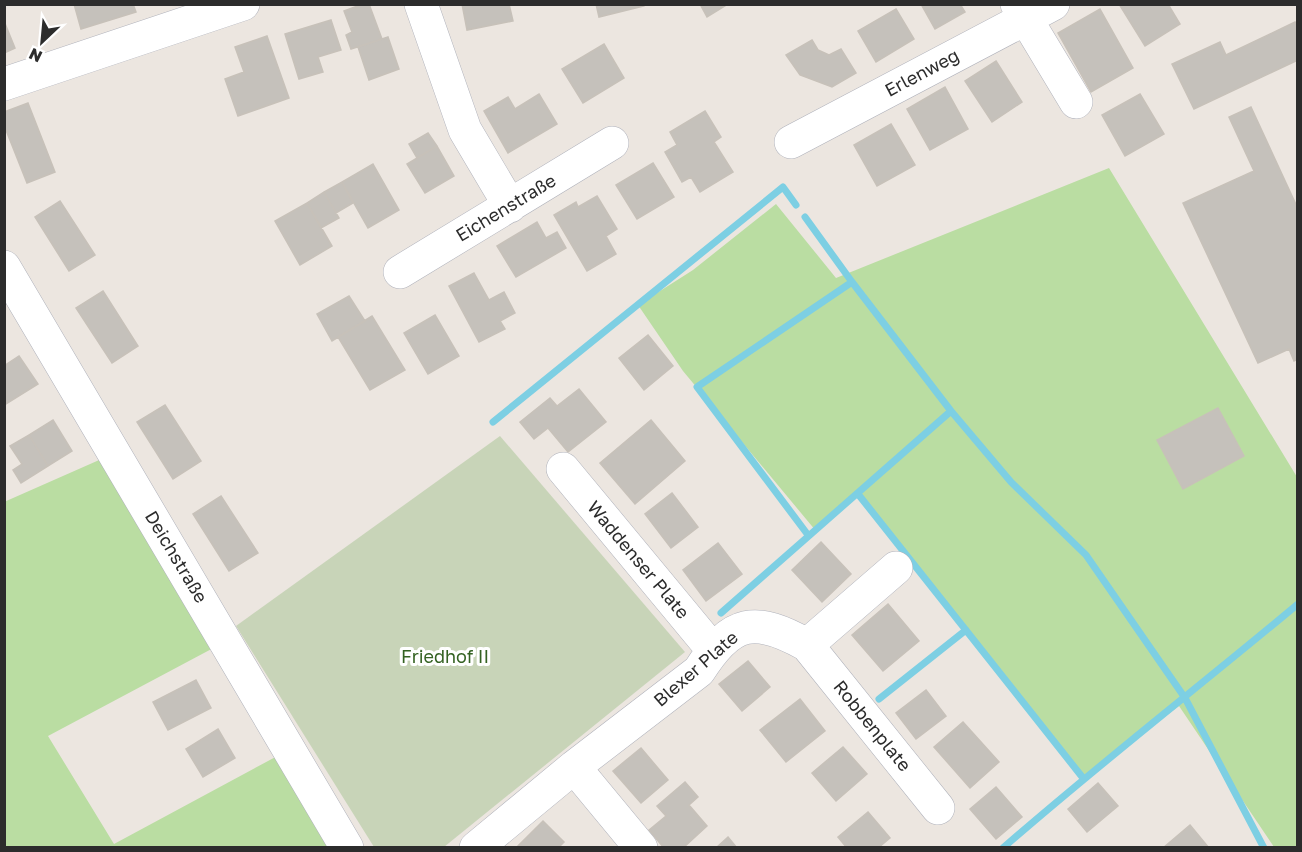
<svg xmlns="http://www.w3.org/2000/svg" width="1302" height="852" font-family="'Golos Text',sans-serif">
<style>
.green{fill:#badda2}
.cemetery{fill:#c8d4b8}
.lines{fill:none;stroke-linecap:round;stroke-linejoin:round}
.stream{stroke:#7dcfe3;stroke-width:7}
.building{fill:#c5c1bb;stroke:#c7c1b9;stroke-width:1.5}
.minor-casing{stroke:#b0b2bb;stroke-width:34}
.minor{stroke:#fff;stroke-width:33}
.labels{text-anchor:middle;stroke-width:6;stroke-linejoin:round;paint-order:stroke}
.street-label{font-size:18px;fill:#2c2c2c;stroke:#fff}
.park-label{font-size:18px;fill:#346222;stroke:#fff}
</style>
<rect width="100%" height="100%" fill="#ece6e0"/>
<path class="green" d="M1109,168l188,309v370h-23l-95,-141 -96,72 -225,-284 -42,37 -133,-160 -45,-66 55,-35 83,-66 60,74z
M106,457l113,188 -171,91 66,108 167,-90 55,93h-331l-1,-345z"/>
<path class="cemetery" d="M500,436l185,216 -241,195h-70l-138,-221z"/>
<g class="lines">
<path class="stream" d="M805,217l47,65 99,129 60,71 75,73 99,143 79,150
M493,422l290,-235 13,18
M858,494l225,284
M808,535l-111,-148 155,-105
M721,613l230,-202
M879,699l87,-69
M1003,848c96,-84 197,-162 295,-244"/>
</g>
<path class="building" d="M74,4h59l3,8 -55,17z
M363,4h6l13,35 -31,10 -5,-14 6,-3 -8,-21z
M462,4h47l4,17 -46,9z
M596,4h48v2l-45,11z
M700,4h28l-21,13z
M921,4h39l5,8 -30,17z
M1119,4h49l12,20 -35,22z
M896,9l18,30 -38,23 -18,-31z
M1100,9l33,59 -42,24 -33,-59z
M331,20l10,30 -23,7 5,15 -24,7 -14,-45z
M4,21l11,27 -11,5z
M1295,22l3,5v33l-104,49 -22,-45 48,-22 6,13z
M267,36l22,62 -51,18 -13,-37 19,-7 -9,-25z
M388,37l11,32 -30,11 -11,-33z
M812,40l6,10 11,5 12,-6 15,24 -24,14 -32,-12 -14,-20z
M604,44l20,34 -41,25 -21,-34z
M996,61l26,41 -30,20 -27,-41z
M945,87l23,42 -38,21 -23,-41z
M539,94l18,30 -49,29 -24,-42 24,-14 7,12z
M1140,94l24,40 -39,22 -23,-41z
M28,103l27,69 -28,11 -23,-58v-13z
M1251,107l47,102v150l-4,2 -5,-12 -31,14 -75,-160 71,-32 -25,-54z
M705,111l16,26 -7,5 19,30 -33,20 -9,-15 -9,5 -17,-30 12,-7 -7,-13z
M891,124l24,41 -38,21 -23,-41z
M428,133l9,13 -20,12 -8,-14z
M437,146l17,30 -29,17 -18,-29z
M653,163l21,34 -37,22 -21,-34z
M373,164l26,46 -31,18 -26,-46z
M342,182l11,21 -17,10 -12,-21z
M324,192l15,26 -18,10 -14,-25z
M597,196l20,33 -11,7 10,18 -29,17 -33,-56 22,-13 2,5z
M60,201l35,54 -26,16 -34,-54z
M307,203l25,43 -32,19 -25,-44z
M537,222l9,16 11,-6 9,16 -50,29 -19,-31z
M474,273l15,27 15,-8 11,21 -15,8 5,8 -26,13 -30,-56z
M103,291l35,55 -26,17 -36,-55z
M349,296l16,25 -33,20 -15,-27z
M435,315l24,41 -31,18 -24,-41z
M372,316l33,54 -35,20 -32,-53z
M648,335l25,31 -29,24 -25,-32z
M19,356l19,28 -32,20 -2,-38z
M579,389l27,33 -38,30 -20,-24 -14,11 -14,-17 30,-24 7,8z
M165,405l36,56 -28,18 -36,-57z
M1218,408l26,48 -61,33 -26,-49z
M53,420l19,31 -24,15 -19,-31z
M651,420l34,41 -50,43 -35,-41z
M29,435l19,31 -27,17 -8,-13 9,-6 -12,-18z
M672,493l26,34 -27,21 -26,-34z
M221,496l37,57 -29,18 -36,-57z
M821,542l30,32 -29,28 -30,-32z
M718,543l24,31 -36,27 -23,-31z
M888,604l31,37 -36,30 -31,-36z
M748,661l22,26 -28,24 -23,-27z
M196,680l15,28 -43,22 -15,-28z
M926,690l20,26 -30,23 -20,-26z
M800,699l25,32 -39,31 -26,-32z
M963,722l36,40 -29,26 -36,-41z
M218,729l17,29 -32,19 -17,-28z
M843,747l24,27 -31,27 -24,-28z
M641,748l27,32 -27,23 -28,-32z
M685,782l13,15 -9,8 18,21 -24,22h-19l-15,-18 17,-14 -9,-10z
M1098,783l20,23 -31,26 -19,-23z
M996,787l26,30 -26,22 -26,-30z
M868,812l22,26 -12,10h-31l-9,-11z
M543,821l21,21 -6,6h-39l-1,-2z
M1190,825l19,23h-46z
M728,837l9,11h-21z"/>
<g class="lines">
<defs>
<path id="minor" d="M421,4l44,126 45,76
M1017,4l59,98
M4,84l239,-80
M791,142l262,-138
M4,267l343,581
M400,272l212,-129
M563,469l150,181
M807,645l131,163
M574,767l67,81
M476,848l98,-81 125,-96c33,-52 56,-55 108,-26l89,-77"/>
</defs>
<use href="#minor" class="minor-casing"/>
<use href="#minor" class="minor"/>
</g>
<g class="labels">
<g class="street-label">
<text transform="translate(922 73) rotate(-28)" y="6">Erlenweg</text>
<text transform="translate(506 208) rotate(-31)" y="6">Eichenstraße</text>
<text transform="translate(176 557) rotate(59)" y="6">Deichstraße</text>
<text transform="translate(638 560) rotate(50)" y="6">Waddenser Plate</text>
<text transform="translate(696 669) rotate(-41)" y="6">Blexer Plate</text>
<text transform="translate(872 726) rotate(51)" y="6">Robbenplate</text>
</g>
<g class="park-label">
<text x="445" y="663">Friedhof II</text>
</g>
</g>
<rect width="1302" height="852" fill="none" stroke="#2c2c2c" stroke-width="12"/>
<g transform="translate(42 42) rotate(206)" stroke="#ffffff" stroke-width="4.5" paint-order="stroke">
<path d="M0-4.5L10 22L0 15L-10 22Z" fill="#2c2c2c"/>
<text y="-9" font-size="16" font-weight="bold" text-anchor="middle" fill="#2c2c2c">N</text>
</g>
</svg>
